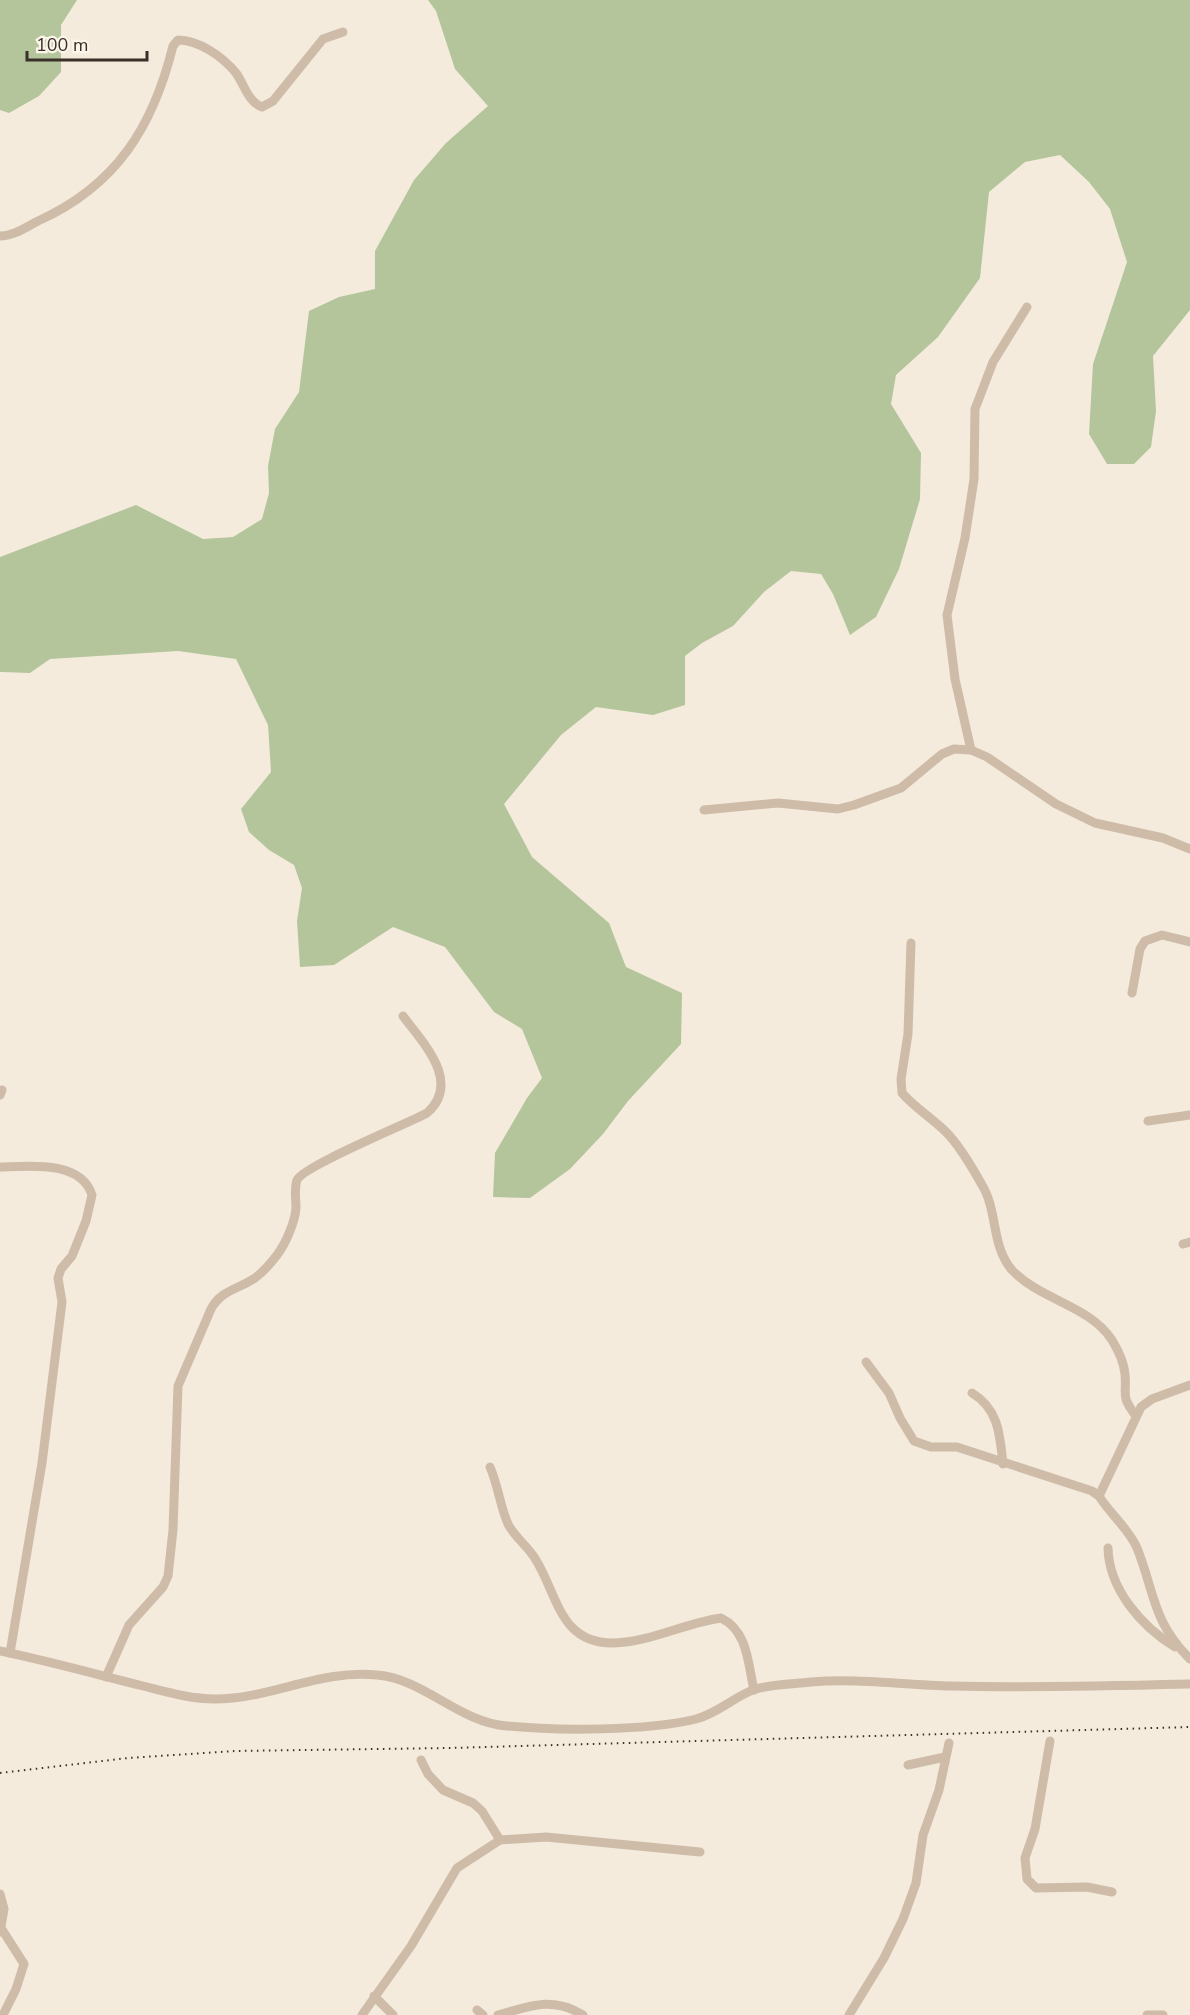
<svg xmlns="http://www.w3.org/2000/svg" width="1190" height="2015" viewBox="0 0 1190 2015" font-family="'Nunito Sans',sans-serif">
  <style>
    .green { fill: #b4c59c }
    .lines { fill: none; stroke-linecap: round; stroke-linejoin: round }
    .minor { stroke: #cebca8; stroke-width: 9 }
    .rail { stroke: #3a2f29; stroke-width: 2; stroke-dasharray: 1.5 4.5; stroke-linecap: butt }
  </style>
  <rect width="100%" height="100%" fill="#f4ebdd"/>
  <g class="green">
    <polygon points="0,0 77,0 61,25 61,72 39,96 9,113 0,110"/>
    <polygon points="428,0 1190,0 1190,310 1153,356 1156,411 1151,447 1134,464 1107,464 1089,434 1093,364 1127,262 1110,209 1089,182 1060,155 1025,162 989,192 980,278 938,337 896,375 891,404 921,453 920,499 899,569 876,617 850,635 833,594 821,574 791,571 764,592 733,626 702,643 685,656 685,705 653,715 596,707 561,735 504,804 532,857 609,923 626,967 682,993 681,1044 628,1101 603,1134 570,1169 530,1198 493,1197 495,1153 527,1098 542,1078 522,1029 494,1012 445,947 393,927 334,965 300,967 297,921 302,888 294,865 269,850 249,832 241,809 271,772 268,725 236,659 178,651 50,659 30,673 0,672 0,557 136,505 203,539 233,537 262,519 269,493 268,466 275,429 299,392 309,311 339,297 375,289 375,251 414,180 446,143 488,106 455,69 436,11"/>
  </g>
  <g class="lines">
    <g class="minor">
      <path d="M0 236C14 236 26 227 38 221 116 186 153 127 173 46L178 40C199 40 223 57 236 73 244 84 248 102 262 107L273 101 323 39 343 32"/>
      <polyline points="971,750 955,679 947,615 965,538 974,479 975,409 993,362 1027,307"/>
      <polyline points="704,810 778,803 838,809 854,805 901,788 942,754 954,749 971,750 987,757 1056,804 1095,823 1163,838 1190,849"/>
      <path d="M911 943 908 1034 901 1079 902 1093C915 1108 932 1118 946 1132 960 1146 972 1167 982 1185 998 1211 991 1246 1012 1270 1040 1300 1089 1305 1112 1340 1118 1350 1124 1362 1125 1374 1127 1396 1120 1395 1136 1416"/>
      <polyline points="1132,993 1140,949 1145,941 1162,935 1190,942"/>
      <polyline points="0,1095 2,1090"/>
      <polyline points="1148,1121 1190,1115"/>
      <path d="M0 1167C29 1166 81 1160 92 1195L86 1221 72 1256 61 1269 58 1278 62 1302 42 1463 10 1653"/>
      <polyline points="1183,1244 1190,1242"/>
      <path d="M866 1362 889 1393 900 1418 914 1441 931 1447H957L1092 1491 1099 1496C1110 1514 1129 1529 1137 1548 1155 1593 1152 1621 1190 1659"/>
      <path d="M972 1393C999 1409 1000 1436 1003 1464"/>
      <path d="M490 1467C498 1485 500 1506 508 1524 515 1538 528 1546 536 1560 558 1596 560 1644 614 1643 650 1642 685 1623 721 1618 748 1631 748 1664 754 1690"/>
      <polyline points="1099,1496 1141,1407 1152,1399 1190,1385"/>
      <path d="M1108 1548C1109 1589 1141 1626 1175 1647"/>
      <path d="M0 1651C48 1661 95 1674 143 1686 167 1692 190 1699 215 1699 271 1699 320 1669 377 1675 425 1679 458 1722 507 1726 557 1731 647 1731 696 1719 719 1713 736 1695 756 1689 773 1684 793 1684 811 1682 857 1678 905 1685 951 1686 1031 1688 1110 1686 1190 1684"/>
      <path d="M106 1677 129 1625 163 1587 168 1576 173 1530 178 1386 211 1309C221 1290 239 1289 255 1278 263 1272 271 1263 277 1255 286 1243 295 1222 296 1208 296 1199 294 1189 297 1180 303 1166 407 1124 427 1113 462 1082 423 1043 403 1016"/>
      <polyline points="1050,1741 1035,1829 1025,1858 1027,1879 1036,1888 1087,1887 1112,1892"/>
      <polyline points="421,1760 428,1774 443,1790 473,1803 482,1811 500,1840"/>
      <polyline points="908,1765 945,1757"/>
      <polyline points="0,1894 4,1909 0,1932"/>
      <polyline points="1,1928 24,1964 16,1989 3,2015"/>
      <polyline points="374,1996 393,2015"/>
      <polyline points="477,2010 483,2015"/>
      <polyline points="362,2015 411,1946 457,1868 500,1840 546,1837 700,1852"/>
      <path d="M498 2015C530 2006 552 1996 583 2015"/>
      <polyline points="849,2015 884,1958 903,1919 916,1883 923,1835 939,1790 949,1743"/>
      <polyline points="1147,2015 1163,2015"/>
    </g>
    <polyline class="rail" points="0,1773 128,1758 235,1751 450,1748 1190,1727"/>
  </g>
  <path d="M27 51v9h120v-9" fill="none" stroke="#3a2f29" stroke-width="3"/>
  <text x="36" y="51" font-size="18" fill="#3a2f29" stroke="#fbf5ea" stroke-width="4.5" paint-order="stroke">100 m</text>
</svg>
